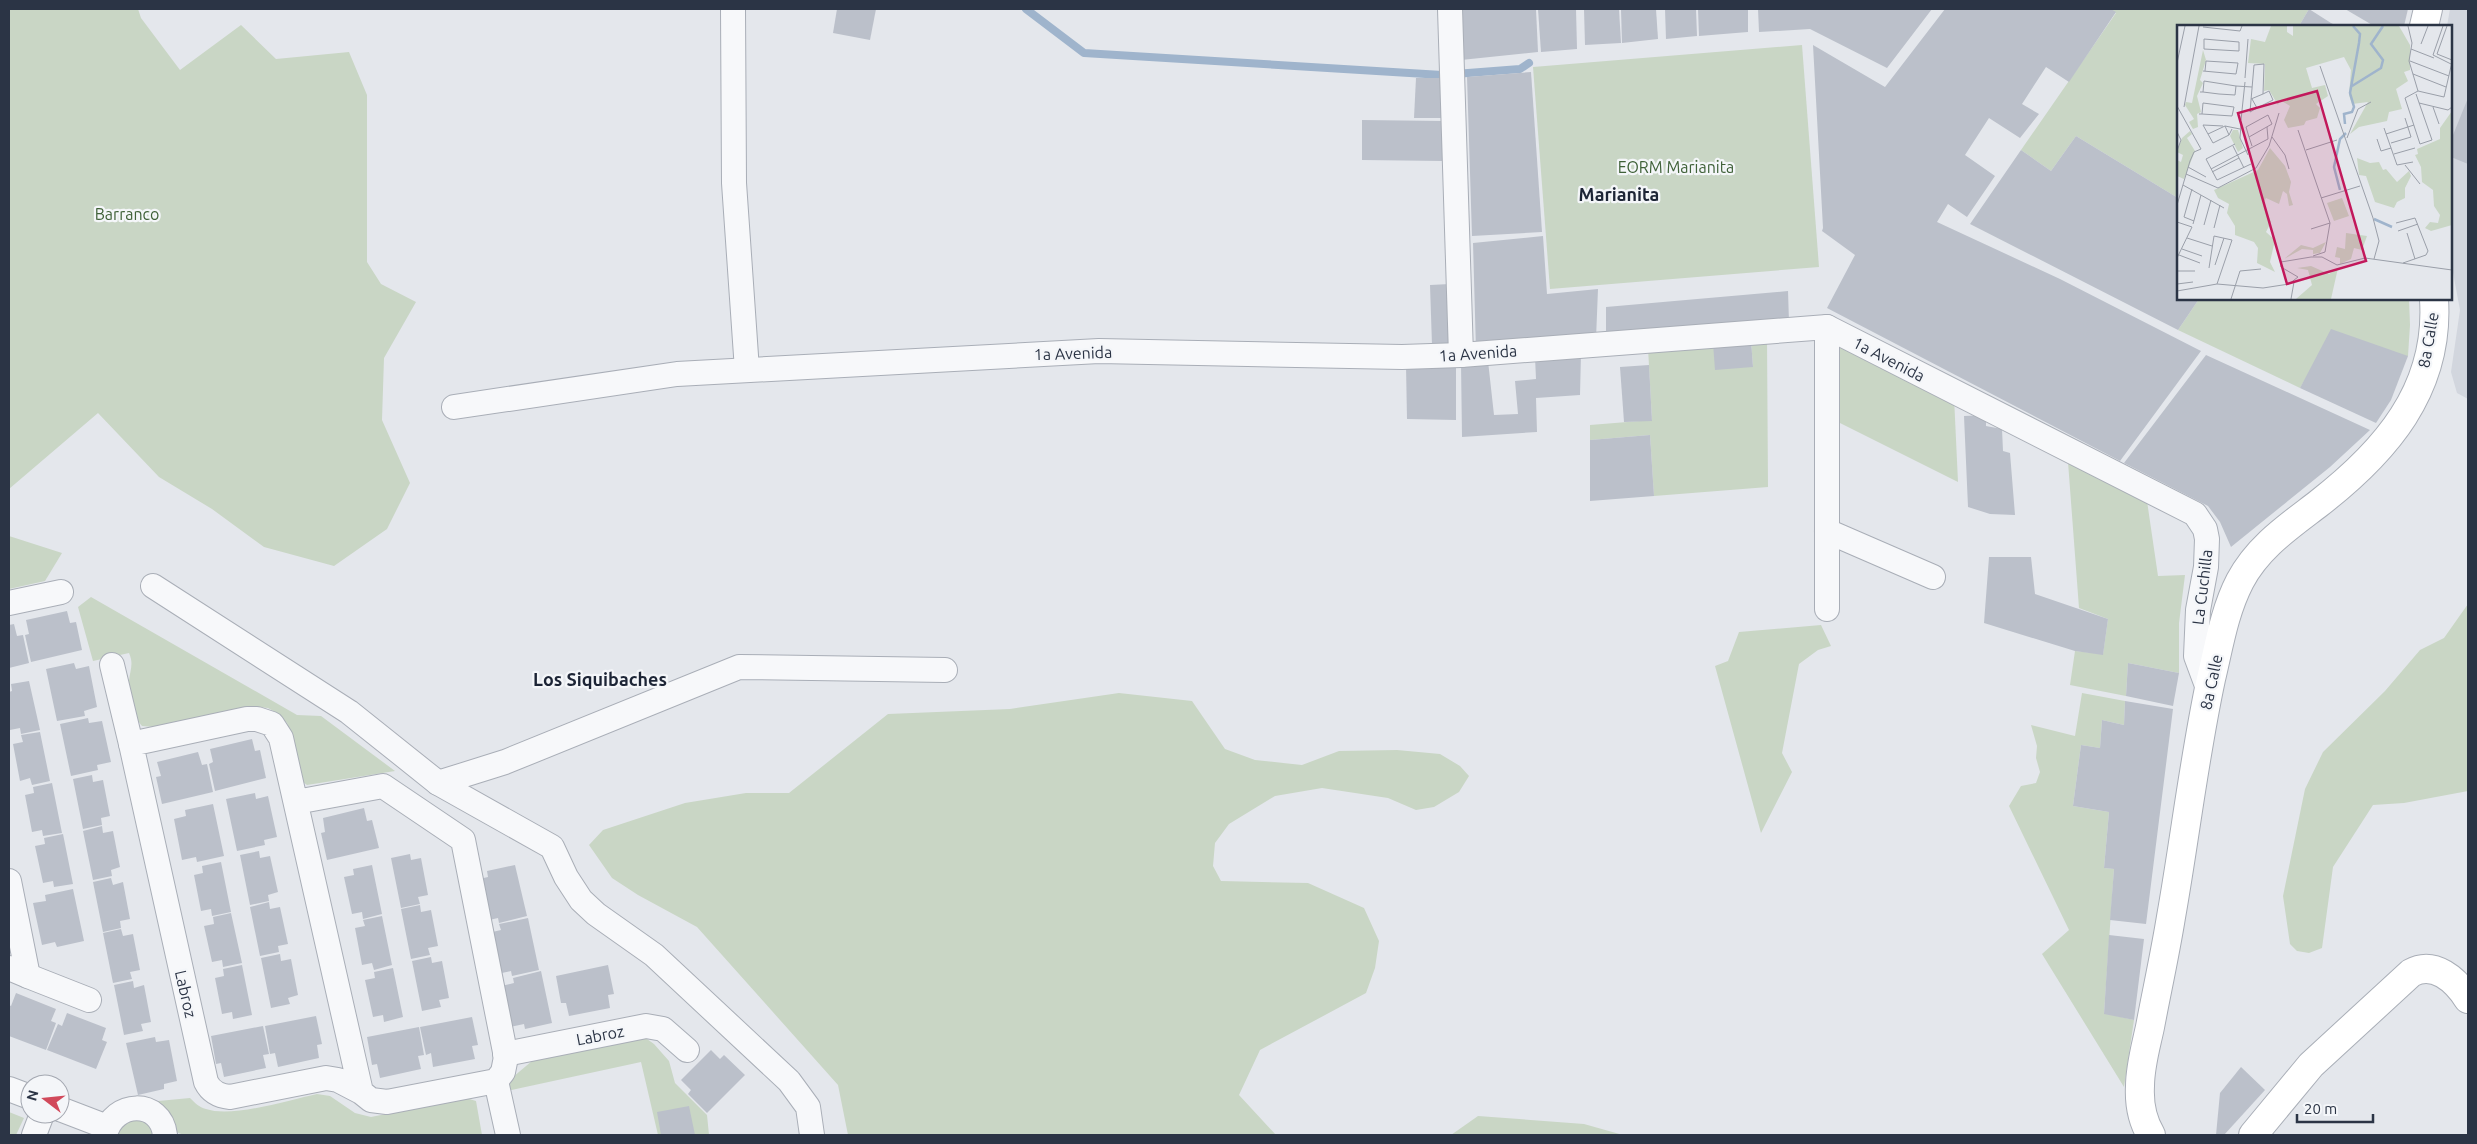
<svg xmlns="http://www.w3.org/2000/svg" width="2477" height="1144" viewBox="0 0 2477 1144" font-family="Ubuntu,sans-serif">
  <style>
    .built { fill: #d2d6de }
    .green { fill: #c9d6c5 }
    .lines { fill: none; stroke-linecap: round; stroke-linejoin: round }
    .stream { stroke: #9fb4cc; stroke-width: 8 }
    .building { fill: #bbc0ca }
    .street-casing { stroke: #a9aeb7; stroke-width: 26 }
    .secondary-casing { stroke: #a9aeb7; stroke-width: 30 }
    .street { stroke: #f7f8fa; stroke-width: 24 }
    .secondary { stroke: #fff; stroke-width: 28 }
    .labels { text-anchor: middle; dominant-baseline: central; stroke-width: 4.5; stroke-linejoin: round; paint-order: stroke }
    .park-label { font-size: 16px; fill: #3f6138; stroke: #f4f6f9 }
    .street-label { font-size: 16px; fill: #2b3445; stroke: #f4f6f9 }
    .neighbourhood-label { font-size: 18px; font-weight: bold; fill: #1d2536; stroke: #f4f6f9 }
    .inset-river { fill: none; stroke: #9fb4cc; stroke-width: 2.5 }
    .inset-road { fill: none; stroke: #9a9fa9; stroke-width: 1 }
    .view { fill: #c2185b; fill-opacity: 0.15; stroke: #c2185b; stroke-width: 2.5 }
    .inset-edge { fill: none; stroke: #2b3445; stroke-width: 2.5 }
  </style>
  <rect width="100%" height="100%" fill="#e4e7ec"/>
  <polygon class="built" points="2450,9 2468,9 2468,399 2457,393 2451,372 2460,310 2451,262 2451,26 2447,26"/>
  <g class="green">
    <polygon points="9,9 138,9 141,18 180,70 241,25 276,59 349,52 367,95 367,262 381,284 416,302 384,358 382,420 410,483 387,529 334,566 264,547 212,509 159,477 98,413 9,489"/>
    <polygon points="2111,9 2309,9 2299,26 2178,26 2178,198 2076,136 2051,171 2021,150 2116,13"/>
    <polygon points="1802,45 1819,267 1550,289 1533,67"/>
    <polygon points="2199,299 2409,299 2410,325 2408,356 2313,366 2300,388 2178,330"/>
    <polygon points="1832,334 1954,397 1958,482 1832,419"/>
    <polygon points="1767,338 1768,487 1654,496 1650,435 1590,440 1590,425 1652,420 1648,348 1713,343 1753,367 1751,340"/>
    <polygon points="2068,462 2147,501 2158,576 2185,575 2179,623 2179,673 2128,663 2126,696 2070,685 2075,651 2103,654 2108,619 2079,608"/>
    <polygon points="9,536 62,553 45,581 9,589"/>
    <path d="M91 597 297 715 321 716 395 771 307 785 303 782 287 723 277 713 268 708 250 706 154 727 142 726C133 717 127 694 129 681 130 670 134 664 129 653L93 661 78 607Z"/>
    <polygon points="2468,604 2468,791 2404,803 2373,805 2333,867 2322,948 2309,953 2297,951 2290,944 2283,896 2305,789 2323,752 2385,691 2420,650 2444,638"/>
    <polygon points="1821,625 1831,646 1818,650 1799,664 1782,753 1792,772 1761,833 1715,666 1728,661 1739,632"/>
    <polygon points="1119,693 1192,701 1225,749 1255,760 1302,765 1339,751 1397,750 1440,754 1460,766 1469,776 1459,792 1434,807 1416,810 1388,798 1322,788 1275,796 1229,824 1215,843 1213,866 1221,881 1308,883 1364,908 1379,941 1375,968 1366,993 1260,1050 1239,1095 1276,1135 848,1135 838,1085 697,927 638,895 612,878 589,845 603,830 685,803 746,793 789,793 888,714 1010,709"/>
    <polygon points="2082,693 2125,701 2124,725 2102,720 2100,748 2081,745 2073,806 2109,812 2104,868 2114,869 2104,1013 2134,1020 2124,1087 2042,954 2069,930 2009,806 2021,786 2036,783 2040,772 2036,758 2037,746 2031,725 2075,736"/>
    <polygon points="639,1039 647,1039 654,1044 669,1061 675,1083 707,1115 709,1135 658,1135 641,1062 507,1091 513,1077 532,1061"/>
    <path d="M317 1094 330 1096 355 1113 371 1117 466 1098 476 1101 482 1135H184L176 1132 148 1102 190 1098C195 1103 199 1107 206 1109 232 1118 289 1100 317 1094Z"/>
    <polygon points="9,1112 24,1118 16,1135 9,1135"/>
    <polygon points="140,1115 158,1135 112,1135 115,1126"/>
    <polygon points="1478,1116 1584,1124 1623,1135 1451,1135"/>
  </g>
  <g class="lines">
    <polyline class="stream" points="1026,9 1084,53 1442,75 1520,69 1529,63"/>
  </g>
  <g class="building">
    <polygon points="837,9 876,9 870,40 833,33"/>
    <polygon points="1459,9 1536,9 1538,52 1461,60"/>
    <polygon points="1538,9 1576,9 1577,49 1541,52"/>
    <polygon points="1584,9 1619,9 1621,43 1585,45"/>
    <polygon points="1621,9 1656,9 1658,39 1622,43"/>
    <polygon points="1665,9 1696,9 1697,36 1666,39"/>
    <polygon points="1698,9 1748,9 1748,32 1699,36"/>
    <polygon points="1758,9 1932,9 1887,68 1810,29 1759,32"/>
    <polygon points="1945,9 2111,9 2116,12 2069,82 2046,67 2022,104 2039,114 2020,138 1989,118 1965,155 1995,176 1967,217 1948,204 1937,222 2060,279 2201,351 2120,461 1827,308 1855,255 1822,231 1823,228 1813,45 1885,87"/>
    <polygon points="2309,9 2331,23 2337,26 2299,26"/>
    <polygon points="2345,9 2408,9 2404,26 2374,26"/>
    <polygon points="1531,72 1542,232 1472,236 1467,77"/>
    <polygon points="1416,78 1443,78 1444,118 1414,118"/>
    <polygon points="2468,98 2468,164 2451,157 2451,140"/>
    <polygon points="1362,120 1443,121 1443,161 1362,160"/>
    <polygon points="2076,136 2178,198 2178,299 2199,299 2178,330 1970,224 2021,150 2051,171"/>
    <polygon points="1543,236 1547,294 1598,289 1596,339 1476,350 1473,243"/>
    <polygon points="1450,284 1453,344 1432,345 1430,285"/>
    <polygon points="1788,291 1789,323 1606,338 1606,307"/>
    <polygon points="2331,329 2408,356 2391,400 2376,423 2300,388"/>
    <polygon points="1751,340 1753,367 1715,370 1713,343"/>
    <polygon points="1581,353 1580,395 1536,398 1537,432 1462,437 1461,363 1488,361 1494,415 1518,414 1515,381 1536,379 1535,357"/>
    <polygon points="2206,355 2370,430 2330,467 2231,547 2220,522 2208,506 2124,463"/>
    <polygon points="1456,364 1456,420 1407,419 1406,365"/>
    <polygon points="1649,365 1652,421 1624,422 1620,367"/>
    <polygon points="1986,415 1986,426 2002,429 2003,451 2010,453 2015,515 1990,514 1968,507 1964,416"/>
    <polygon points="1650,435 1654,496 1590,501 1590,440"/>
    <polygon points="1989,557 2031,557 2035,594 2108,619 2103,655 2075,651 1984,623"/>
    <polygon points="67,611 70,623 76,622 82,650 31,662 25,635 29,634 26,620"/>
    <polygon points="14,624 17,636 23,635 29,663 9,668 9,625"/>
    <polygon points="74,663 76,669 89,666 97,707 84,711 85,716 57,721 46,669"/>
    <polygon points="2128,663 2179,673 2173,706 2126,696"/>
    <polygon points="29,681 40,730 21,734 20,728 10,730 9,692 12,691 11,684"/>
    <polygon points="2125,701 2173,709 2146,924 2110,920 2114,869 2104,868 2109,812 2073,806 2081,745 2100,748 2102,720 2124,725"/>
    <polygon points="88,718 89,723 102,721 111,762 97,765 98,770 71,776 60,724"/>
    <polygon points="40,732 50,781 32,785 30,778 20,781 13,744 23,742 21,735"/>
    <polygon points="252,739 255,751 260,750 266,778 215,791 209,764 213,762 210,749"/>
    <polygon points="198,752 202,765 207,764 213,792 162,804 156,777 161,776 157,762"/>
    <polygon points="92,775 93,782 103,780 110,816 101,818 102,825 83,829 73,779"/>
    <polygon points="52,783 62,833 43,836 42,830 32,832 25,795 34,793 33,787"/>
    <polygon points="255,793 256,799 268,796 277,837 264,840 265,845 237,851 226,799"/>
    <polygon points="213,804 224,856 197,862 196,857 182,860 174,819 186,816 185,810"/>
    <polygon points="364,808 367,821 372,820 379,848 327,860 321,833 325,832 323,818"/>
    <polygon points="102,826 103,833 113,831 120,867 111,870 112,876 93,880 83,831"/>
    <polygon points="63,834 73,884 54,887 53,881 43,883 35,846 45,844 44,838"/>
    <polygon points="259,851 260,858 270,856 278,892 268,895 269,901 250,905 240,855"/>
    <polygon points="410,854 411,860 421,858 428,895 418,897 420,904 401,908 391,858"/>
    <polygon points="221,862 231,912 212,916 211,909 201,911 194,875 203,873 202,866"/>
    <polygon points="372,865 382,914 363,919 362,912 352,914 344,877 354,875 353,869"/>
    <polygon points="515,865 527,916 499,923 498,918 485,921 475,880 488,877 487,871"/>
    <polygon points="111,878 113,885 123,882 130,919 120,921 121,928 103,932 93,882"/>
    <polygon points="73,889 84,941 57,947 55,942 42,945 33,903 46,901 45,895"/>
    <polygon points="269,902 270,909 280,907 288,944 278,946 279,952 260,956 250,907"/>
    <polygon points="420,905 421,912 431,910 438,946 428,948 430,955 411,959 401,909"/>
    <polygon points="231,913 242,963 223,967 222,960 212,962 204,926 214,924 213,917"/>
    <polygon points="382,916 392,965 374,970 372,963 362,965 355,928 365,926 363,920"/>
    <polygon points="528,918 539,970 512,976 511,971 497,974 488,933 501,930 499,924"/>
    <polygon points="121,929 123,936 133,934 140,970 130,972 132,979 113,983 103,933"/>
    <polygon points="2109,935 2144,939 2134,1020 2104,1014"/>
    <polygon points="280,954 281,961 291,959 298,995 288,998 290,1004 271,1008 261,958"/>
    <polygon points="431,957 432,963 442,961 449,998 439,1000 441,1007 422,1011 412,961"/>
    <polygon points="242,965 252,1015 233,1019 232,1012 222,1014 215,978 224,976 223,969"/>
    <polygon points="608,965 614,994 608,995 610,1008 569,1016 566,1003 561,1003 556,976"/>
    <polygon points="393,968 403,1017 384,1022 383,1015 373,1017 365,980 375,978 374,972"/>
    <polygon points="541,971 552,1023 525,1029 524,1024 510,1027 501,986 514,983 513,978"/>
    <polygon points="133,981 134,988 144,985 151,1022 141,1024 143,1031 124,1035 114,985"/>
    <polygon points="16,993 56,1009 51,1021 56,1023 46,1050 9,1036 9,1005 11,1006"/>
    <polygon points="67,1013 106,1028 102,1040 107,1042 96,1069 47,1050 58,1024 62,1026"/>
    <polygon points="316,1016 322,1044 317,1045 319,1058 278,1067 275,1053 270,1054 265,1026"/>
    <polygon points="472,1017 478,1045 472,1046 475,1059 433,1067 431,1053 426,1055 420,1027"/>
    <polygon points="263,1026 269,1054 263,1055 266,1068 224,1077 221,1063 216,1064 211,1036"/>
    <polygon points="419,1027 424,1055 418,1056 421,1069 380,1078 377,1064 372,1065 367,1037"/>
    <polygon points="155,1037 156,1042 169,1040 177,1081 164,1084 164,1089 138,1095 126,1043"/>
    <polygon points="711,1050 720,1059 724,1055 745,1075 707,1113 688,1094 691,1090 681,1080"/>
    <polygon points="2241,1067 2265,1090 2224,1135 2216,1135 2220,1093"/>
    <polygon points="689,1106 695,1135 661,1135 657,1112"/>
  </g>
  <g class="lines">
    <defs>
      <g id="street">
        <polyline points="733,9 734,183 747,370"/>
        <polyline points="1450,9 1461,355"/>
        <polyline points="1827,327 1827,609"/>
        <polyline points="454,407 677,374 1099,351 1402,357 1461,355 1827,327 2195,514 2205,529 2207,539 2206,567 2198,610 2196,656 2209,691"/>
        <polyline points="1827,531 1933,577"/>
        <polyline points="153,586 349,712 438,783 552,847 566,877 581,900 596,914 654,955 789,1081 808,1107 812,1135"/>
        <polyline points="9,603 61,592"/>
        <polyline points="112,665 131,744"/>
        <polyline points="438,783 505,762 739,667 945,670"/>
        <path d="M296 802 383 786 463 840 506 1057 503 1072 496 1081 387 1102 371 1100 361 1092 281 738 272 724 257 719H247L131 744 206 1082C211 1092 219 1096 230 1097L326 1078 338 1080 361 1092"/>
        <polyline points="9,881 28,976 9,968"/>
        <polyline points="28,976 89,1000"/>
        <polyline points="505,1054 646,1026 663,1029 687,1050"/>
        <polyline points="496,1081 508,1135"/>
        <polyline points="9,1089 30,1097"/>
        <polyline points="60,1109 107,1127"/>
        <polyline points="34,1135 42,1114"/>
        <path d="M105 1135C113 1100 161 1099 165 1135"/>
      </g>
      <g id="secondary">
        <polyline points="2424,26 2428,9"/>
        <path d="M2151 1135C2142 1120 2139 1104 2140 1086 2140 1066 2146 1046 2150 1027 2157 990 2165 954 2171 917 2185 838 2194 758 2211 679 2219 646 2224 612 2240 581 2258 547 2288 527 2318 504 2385 452 2440 390 2434 299"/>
        <path d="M2253 1135 2311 1065 2411 973C2434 960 2456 980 2468 999"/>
      </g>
    </defs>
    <use href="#street" class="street-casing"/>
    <use href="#secondary" class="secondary-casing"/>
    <use href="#street" class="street"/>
    <use href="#secondary" class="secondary"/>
  </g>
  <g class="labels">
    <g class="park-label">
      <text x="1676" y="167">EORM Marianita</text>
      <text x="127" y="214">Barranco</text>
    </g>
    <g class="street-label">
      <text transform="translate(2428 340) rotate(-80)">8a Calle</text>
      <text transform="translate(1073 353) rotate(-2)">1a Avenida</text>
      <text transform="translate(1478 353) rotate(-4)">1a Avenida</text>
      <text transform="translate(1889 359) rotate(27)">1a Avenida</text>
      <text transform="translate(2202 587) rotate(-83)">La Cuchilla</text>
      <text transform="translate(2211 682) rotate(-78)">8a Calle</text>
      <text transform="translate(186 994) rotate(77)">Labroz</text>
      <text transform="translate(600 1035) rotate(-11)">Labroz</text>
    </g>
    <g class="neighbourhood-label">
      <text x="1619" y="194">Marianita</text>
      <text x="600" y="679">Los Siquibaches</text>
    </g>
  </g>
  <g transform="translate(2177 25)">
    <rect width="275" height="275" fill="#e4e7ec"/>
    <path d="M94 1H110V7L116 11V1H222L233 20V45L227 47 231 56 219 64 225 84 212 87 210 96 182 102 173 109 191 77 175 79 172 70 174 45 167 32 129 43 135 63 148 60 151 71 139 79 143 83 140 93 129 96 127 100 111 103 107 95 113 81 103 75 101 80 92 65 87 66 88 39 71 38 74 14 88 17ZM26 25 29 35 23 55 26 58 20 71 24 87 20 89 21 102 16 104 12 97 17 94 8 80 9 77 15 78ZM275 86V200L254 206 248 203 253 197 261 198 263 190 257 181 256 165 245 157 244 142 238 130 241 129 240 124 263 114V103ZM56 105H61L66 123 61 127 53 111ZM13 106 15 109 10 113 18 126 7 154 0 151V135L4 137 6 130 0 127 5 113ZM93 123 108 141 114 157 112 167 116 180 112 181 110 169 106 166 102 179 89 173 86 179 94 197 89 207 98 215 93 237 98 247 80 238 81 223 77 217 58 210V201L50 188 52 179 41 173 37 165 81 145ZM180 133 193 138 202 137 206 145 209 144 220 157 232 146 234 151 228 163V173L220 177 217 183 198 177 189 151 182 150ZM165 173 172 191 157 196 150 178ZM169 208 190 211 185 225 177 223 174 234 163 239V233L158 232 160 222 168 224ZM149 217 143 228 136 229V225L125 224 107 234 124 220 136 223ZM134 241 152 249 161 243 154 274H119L135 260 131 245 120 243Z" fill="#c9d6c5"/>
    <path class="inset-river" d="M175 61 204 43 206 35 194 19 206 1M168 99 167 89 175 87 177 82 173 68 182 18 183 9 176 1M163 165 157 142 163 114 169 108M197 194 215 202"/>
    <path class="inset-road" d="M231 1 235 18 232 36 241 66M266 1 256 30 274 39M270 1 260 29 275 35M26 2 63 6 65 1M27 14 62 17V26L27 24ZM244 19 251 1M234 24 257 33M233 36 272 51M0 38 8 1M143 41 196 193 202 216 197 234M26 46 59 49 61 38 29 36 28 46M236 49 269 62M68 53 71 14M59 61 75 62M241 66 267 72 275 37M23 67H26L42 69 58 70 59 61 27 56 26 67M239 69 255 115 243 119 228 73 241 66M74 74 86 69 87 39 77 40 73 87 80 83 75 74M242 78 271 85 275 82M0 81 24 124 17 127 13 136 0 180M7 82 22 1M256 82 262 99M80 83 96 75 92 66 86 69M22 89H25L55 91 57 82 26 78 25 89M64 95 68 57M64 100 63 113 71 130M48 101 31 109 36 118 52 110M207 103 220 140 236 137M55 104 52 110 48 101 63 104M121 105 153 198 148 227 136 231M0 107 4 115 0 126M31 109 26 100 46 101M209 109 237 100M72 112 69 102 91 90 95 99 72 112 75 121M95 112 108 130 112 144M170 113 181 84 194 77M200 114 204 126 214 123M214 118 234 112 228 93M58 119 29 134 40 155 74 139M56 121 67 143M129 125 160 115M217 129 238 123M228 140 243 159M11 142 29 152M34 144 91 114 90 102M35 147 62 133M9 149 41 163 79 143 92 121 102 88M6 160 47 183M15 164 7 192 17 196M144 173 183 161M0 197 15 202 0 233M219 198 238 193 251 226 249 230 226 238M16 199 24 170M27 200 34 175M37 203 43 180M134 204 153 198M221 206 241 199M230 208 238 234M10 213 35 221M5 224 25 231M2 230 23 238M38 240 47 213M32 243 37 211 55 215 40 259M0 246H18M0 259 16 257M0 266 40 259 86 263 112 259 121 252 104 242V237L134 232H145L160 240 188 233 275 245M54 274 63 246 84 244M114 274 117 257"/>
    <path class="view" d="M140 66 189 236 110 259 61 88Z"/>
    <rect width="275" height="275" class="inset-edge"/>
  </g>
  <rect width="2477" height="1144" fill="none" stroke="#2b3445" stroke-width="20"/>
  <g transform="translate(45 1099) rotate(286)"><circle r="24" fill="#f4f6f9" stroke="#a4a8b1"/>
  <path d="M0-4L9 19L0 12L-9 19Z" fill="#d1495b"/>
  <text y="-8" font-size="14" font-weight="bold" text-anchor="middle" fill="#2b3445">N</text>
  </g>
  <path d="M2297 1114v8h76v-8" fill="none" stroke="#2b3445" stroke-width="2.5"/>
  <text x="2304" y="1114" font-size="15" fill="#2b3445" stroke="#f4f6f9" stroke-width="4" paint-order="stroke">20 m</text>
</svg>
